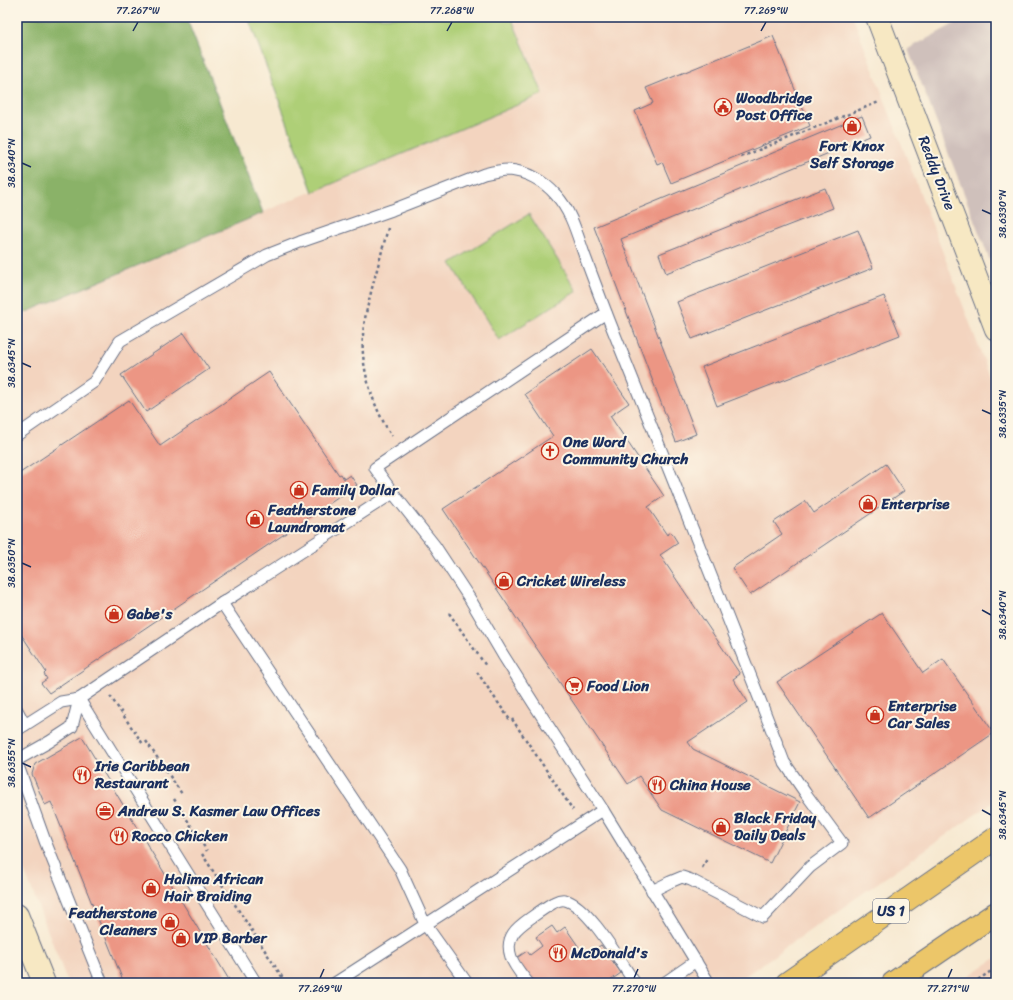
<svg xmlns="http://www.w3.org/2000/svg" width="1013" height="1000" viewBox="0 0 1013 1000" font-family="Sriracha,sans-serif">
  <style>
    .built { fill: #f3d4bf }
    .industrial { fill: #cfc0bb }
    .green { fill: #aecf77; stroke: #647f6a }
    .forest { fill: #8ab268; stroke: #527063 }
    .building { fill: #ec9684 }
    .lines { fill: none; stroke-linecap: round; stroke-linejoin: round }
    .lane-casing { stroke: #687086; stroke-width: 13 }
    .secondary-casing { stroke: #687086; stroke-width: 24 }
    .primary-casing { stroke: #687086; stroke-width: 24 }
    .path { stroke: #687086; stroke-width: 2.5; stroke-dasharray: 3 3; stroke-linecap: butt }
    .lane { stroke: #fff; stroke-width: 11 }
    .secondary { stroke: #f7e8c3; stroke-width: 22 }
    .primary { stroke: #ecc669; stroke-width: 22 }
    .ticks { fill: none; stroke: #1b2f5e; stroke-width: 1.5 }
    .labels { text-anchor: middle; dominant-baseline: central; stroke-width: 4; stroke-linejoin: round; paint-order: stroke }
    .shield { fill: #fcf5e5; stroke: #5e6a86; stroke-width: 1 }
    .shield-label { font-size: 14px; font-weight: bold; fill: #1b2f5e }
    .poi-label { font-size: 15px; font-weight: bold; fill: #1b2f5e; stroke: #fcf5e5; text-anchor: start }
    .street-label { font-size: 15px; fill: #1b2f5e; stroke: #fcf5e5 }
    .neatline { fill: none; stroke: #1b2f5e; stroke-width: 1.5 }
    .ticks-label { font-size: 10px; text-anchor: middle; fill: #1b2f5e }
  </style>
  <rect width="100%" height="100%" fill="#fcf5e5"/>
  <filter id="ink" filterUnits="userSpaceOnUse"><feTurbulence type="fractalNoise" baseFrequency=".025" numOctaves="2"/><feDisplacementMap in="SourceGraphic" scale="8" xChannelSelector="R" yChannelSelector="G"/><feConvolveMatrix kernelMatrix="1 2 1 2 8 2 1 2 1" color-interpolation-filters="sRGB"/></filter>
  <filter id="wash" filterUnits="userSpaceOnUse"><feTurbulence type="fractalNoise" baseFrequency=".012" numOctaves="4" result="noise"/><feDisplacementMap in="SourceGraphic" scale="16" xChannelSelector="R" yChannelSelector="G"/><feGaussianBlur stdDeviation="0.9" result="paint"/><feColorMatrix in="noise" values="0 0 0 0 0 0 0 0 0 0 0 0 0 0 0 0 0 1.4 0 .05"/><feComposite in="paint" operator="in"/></filter>
  <g filter="url(#wash)">
    <rect width="100%" height="100%" fill="#f7e9d1"/>
    <g class="built">
      <polygon points="528,17 853,17 996,392 996,800 735,983 68,983 17,852 17,316 543,94 513,23"/>
      <polygon points="996,958 996,983 957,983"/>
    </g>
    <polygon class="industrial" points="967,17 996,17 996,276 908,49"/>
    <g class="green">
      <polygon points="248,17 511,17 543,94 313,192"/>
      <polygon points="529,214 577,291 499,340 451,263"/>
    </g>
    <polygon class="forest" points="17,17 186,17 263,213 17,316"/>
    <g id="blocks">
      <g class="building">
        <polygon points="773,36 810,126 671,183 662,162 657,164 635,111 653,103 646,88"/>
        <polygon points="862,116 870,136 621,239 696,434 676,442 594,227"/>
        <polygon points="825,188 833,208 666,273 659,254"/>
        <polygon points="858,230 873,268 692,339 677,302"/>
        <polygon points="884,296 900,335 717,406 702,367"/>
        <polygon points="184,333 209,369 146,412 121,375"/>
        <polygon points="592,349 629,403 610,416 664,496 648,507 667,535 671,532 678,543 660,555 740,674 733,679 748,702 688,742 693,749 800,802 770,863 662,810 639,776 628,784 443,509 553,436 525,394"/>
        <polygon points="269,372 339,475 341,474 344,479 350,475 357,485 49,693 41,683 47,679 44,674 46,672 17,628 17,475 129,400 160,446"/>
        <polygon points="886,464 904,491 750,595 732,568 782,534 774,522 806,501 814,513"/>
        <polygon points="882,613 923,673 943,659 994,733 869,818 777,682"/>
        <polygon points="82,737 231,983 124,983 51,802 45,805 32,774 35,764"/>
        <polygon points="552,926 557,933 565,927 585,956 601,945 621,973 607,983 532,983 515,959 527,951 530,955 542,946 536,937"/>
      </g>
    </g>
  </g>
  <g filter="url(#ink)">
    <use href="#blocks" fill-opacity="0" stroke="#687086" stroke-width="1"/>
    <g class="lines">
      <defs>
        <g id="lane">
          <path d="M17 435 94 382 120 341 267 255 300 242 392 210 484 174C492 172 500 170 508 170 526 171 544 181 556 195 571 211 577 234 584 254 594 281 604 308 615 335 672 477 729 619 784 762L806 794 842 843 810 867 763 917 691 880 682 877 670 882 652 891"/>
          <polyline points="393,493 375,468 606,313"/>
          <polyline points="222,603 400,869 425,924 467,983"/>
          <polyline points="79,699 256,983"/>
          <polyline points="17,710 25,725"/>
          <polyline points="17,730 61,702 79,699 222,603 393,493 435,546 470,599 503,655 534,704 603,810 709,983"/>
          <polyline points="17,760 49,742 72,727 79,699"/>
          <polyline points="17,763 45,841 102,983"/>
          <polyline points="335,983 603,810"/>
          <path d="M528 983C522 975 514 966 511 957 504 936 518 927 532 917 539 912 546 907 553 903 557 901 560 899 565 900 589 906 621 963 635 983"/>
          <polyline points="664,983 696,961"/>
        </g>
        <g id="secondary">
          <polyline points="877,17 996,329"/>
          <polyline points="17,915 44,983"/>
        </g>
        <g id="primary">
          <polyline points="787,983 996,838"/>
          <polyline points="893,983 996,913"/>
        </g>
      </defs>
      <use href="#lane" class="lane-casing"/>
      <use href="#secondary" class="secondary-casing"/>
      <use href="#primary" class="primary-casing"/>
      <g class="path">
        <polyline points="741,157 879,102"/>
        <path d="M388 228C383 247 378 266 373 284 369 301 364 318 363 335 360 368 374 410 392 436"/>
        <polyline points="449,613 486,666"/>
        <polyline points="477,672 510,720"/>
        <polyline points="110,696 143,744"/>
        <polyline points="512,719 573,810"/>
        <polyline points="146,741 182,794"/>
        <polyline points="174,799 207,851"/>
        <polyline points="202,854 286,983"/>
        <polyline points="702,868 707,859"/>
        <polyline points="973,983 996,968"/>
      </g>
      <use href="#lane" class="lane"/>
      <use href="#secondary" class="secondary"/>
      <use href="#primary" class="primary"/>
    </g>
  </g>
  <path class="ticks" d="M133 31 138 22M447 31 452 22M761 31 766 22M22 163 31 167M982 210 991 214M22 363 31 367M982 410 991 414M22 563 31 567M982 610 991 615M22 763 31 767M982 810 991 815M320 978 324 969M634 978 638 969M948 978 952 969"/>
  <defs>
    <symbol id="civic-ring" viewBox="-11 -11 22 22"><circle r="9.5" fill="#fcf5e5" stroke="#c8321e" stroke-width="1.5"/><path d="M-.6-6.5H3V-4.5H.6V-3L4-1V1h2V6H-6V1h2V-1L-.6-3ZM-1.2 2.5V6h2.4V2.5Z" fill="#c8321e"/></symbol>
    <symbol id="shop-ring" viewBox="-11 -11 22 22"><circle r="9.5" fill="#fcf5e5" stroke="#c8321e" stroke-width="1.5"/><path d="M-5-2.5h2.3a2.7 3.5 0 0 1 5.4 0H5L5.5 6h-11ZM-1.5-2.5h3a1.5 2.3 0 0 0-3 0Z" fill="#c8321e"/></symbol>
    <symbol id="church-ring" viewBox="-11 -11 22 22"><circle r="9.5" fill="#fcf5e5" stroke="#c8321e" stroke-width="1.5"/><path d="M-1.2-6h2.4v3.5h3.3v2.4h-3.3V6h-2.4V-.1h-3.3v-2.4h3.3Z" fill="#c8321e"/></symbol>
    <symbol id="supermarket-ring" viewBox="-11 -11 22 22"><circle r="9.5" fill="#fcf5e5" stroke="#c8321e" stroke-width="1.5"/><path d="M-6-5.5h2.5l.6 2H6L4.5 2H-2.5L-4.4-4H-6ZM-1.5 3.2a1.3 1.3 0 1 0 .1 0ZM3 3.2a1.3 1.3 0 1 0 .1 0Z" fill="#c8321e"/></symbol>
    <symbol id="restaurant-ring" viewBox="-11 -11 22 22"><circle r="9.5" fill="#fcf5e5" stroke="#c8321e" stroke-width="1.5"/><path d="M-5-6h1v4h1v-4h1v4h1v-4h1v5L-1.5 .5V6h-2V.5L-5-1ZM5-6V6H3V1.5H1.5Q1.5-4 5-6Z" fill="#c8321e"/></symbol>
    <symbol id="office-ring" viewBox="-11 -11 22 22"><circle r="9.5" fill="#fcf5e5" stroke="#c8321e" stroke-width="1.5"/><path d="M-6-3h4V-5.5h4V-3h4V5H-6ZM-1-4.5V-3h2v-1.5ZM-6 0V1H6V0Z" fill="#c8321e"/></symbol>
  </defs>
  <g fill-rule="evenodd">
    <use href="#civic-ring" x="713" y="97" width="20" height="20"/>
    <use href="#shop-ring" x="842" y="116" width="20" height="20"/>
    <use href="#church-ring" x="540" y="441" width="20" height="20"/>
    <use href="#shop-ring" x="289" y="480" width="20" height="20"/>
    <use href="#shop-ring" x="858" y="494" width="20" height="20"/>
    <use href="#shop-ring" x="245" y="509" width="20" height="20"/>
    <use href="#shop-ring" x="494" y="571" width="20" height="20"/>
    <use href="#shop-ring" x="104" y="604" width="20" height="20"/>
    <use href="#supermarket-ring" x="564" y="676" width="20" height="20"/>
    <use href="#shop-ring" x="865" y="705" width="20" height="20"/>
    <use href="#restaurant-ring" x="72" y="765" width="20" height="20"/>
    <use href="#restaurant-ring" x="647" y="775" width="20" height="20"/>
    <use href="#office-ring" x="95" y="801" width="20" height="20"/>
    <use href="#shop-ring" x="711" y="817" width="20" height="20"/>
    <use href="#restaurant-ring" x="109" y="826" width="20" height="20"/>
    <use href="#shop-ring" x="141" y="878" width="20" height="20"/>
    <use href="#shop-ring" x="160" y="912" width="20" height="20"/>
    <use href="#shop-ring" x="171" y="928" width="20" height="20"/>
    <use href="#restaurant-ring" x="548" y="943" width="20" height="20"/>
  </g>
  <g class="labels">
    <rect class="shield" x="873" y="899" width="36" height="24" rx="3"/>
    <g class="shield-label">
      <text x="891" y="911">US 1</text>
    </g>
    <g class="poi-label">
      <text x="736" y="98">Woodbridge<tspan x="736" dy="17">Post Office</tspan></text>
      <text x="852" y="146" text-anchor="middle">Fort Knox<tspan x="852" dy="17">Self Storage</tspan></text>
      <text x="563" y="442">One Word<tspan x="563" dy="17">Community Church</tspan></text>
      <text x="312" y="490">Family Dollar</text>
      <text x="881" y="504">Enterprise</text>
      <text x="268" y="510">Featherstone<tspan x="268" dy="17">Laundromat</tspan></text>
      <text x="517" y="581">Cricket Wireless</text>
      <text x="127" y="614">Gabe's</text>
      <text x="587" y="686">Food Lion</text>
      <text x="888" y="706">Enterprise<tspan x="888" dy="17">Car Sales</tspan></text>
      <text x="95" y="766">Irie Caribbean<tspan x="95" dy="17">Restaurant</tspan></text>
      <text x="670" y="785">China House</text>
      <text x="118" y="811">Andrew S. Kasmer Law Offices</text>
      <text x="734" y="818">Black Friday<tspan x="734" dy="17">Daily Deals</tspan></text>
      <text x="132" y="836">Rocco Chicken</text>
      <text x="164" y="879">Halima African<tspan x="164" dy="17">Hair Braiding</tspan></text>
      <text x="157" y="913" text-anchor="end">Featherstone<tspan x="157" dy="17">Cleaners</tspan></text>
      <text x="194" y="938">VIP Barber</text>
      <text x="571" y="953">McDonald's</text>
    </g>
    <g class="street-label">
      <text transform="translate(937 173) rotate(69)">Reddy Drive</text>
    </g>
  </g>
  <rect width="1013" height="1000" fill="none" stroke="#fcf5e5" stroke-width="44"/>
  <rect x="22" y="22" width="969" height="956" class="neatline"/>
  <g class="ticks-label">
    <text x="138" y="14">77.267°W</text>
    <text x="452" y="14">77.268°W</text>
    <text x="766" y="14">77.269°W</text>
    <text transform="translate(11 163) rotate(-90)" y="4">38.6340°N</text>
    <text transform="translate(1002 214) rotate(-90)" y="4">38.6330°N</text>
    <text transform="translate(11 363) rotate(-90)" y="4">38.6345°N</text>
    <text transform="translate(1002 414) rotate(-90)" y="4">38.6335°N</text>
    <text transform="translate(11 563) rotate(-90)" y="4">38.6350°N</text>
    <text transform="translate(1002 615) rotate(-90)" y="4">38.6340°N</text>
    <text transform="translate(11 763) rotate(-90)" y="4">38.6355°N</text>
    <text transform="translate(1002 815) rotate(-90)" y="4">38.6345°N</text>
    <text x="320" y="992">77.269°W</text>
    <text x="634" y="992">77.270°W</text>
    <text x="948" y="992">77.271°W</text>
  </g>
</svg>
